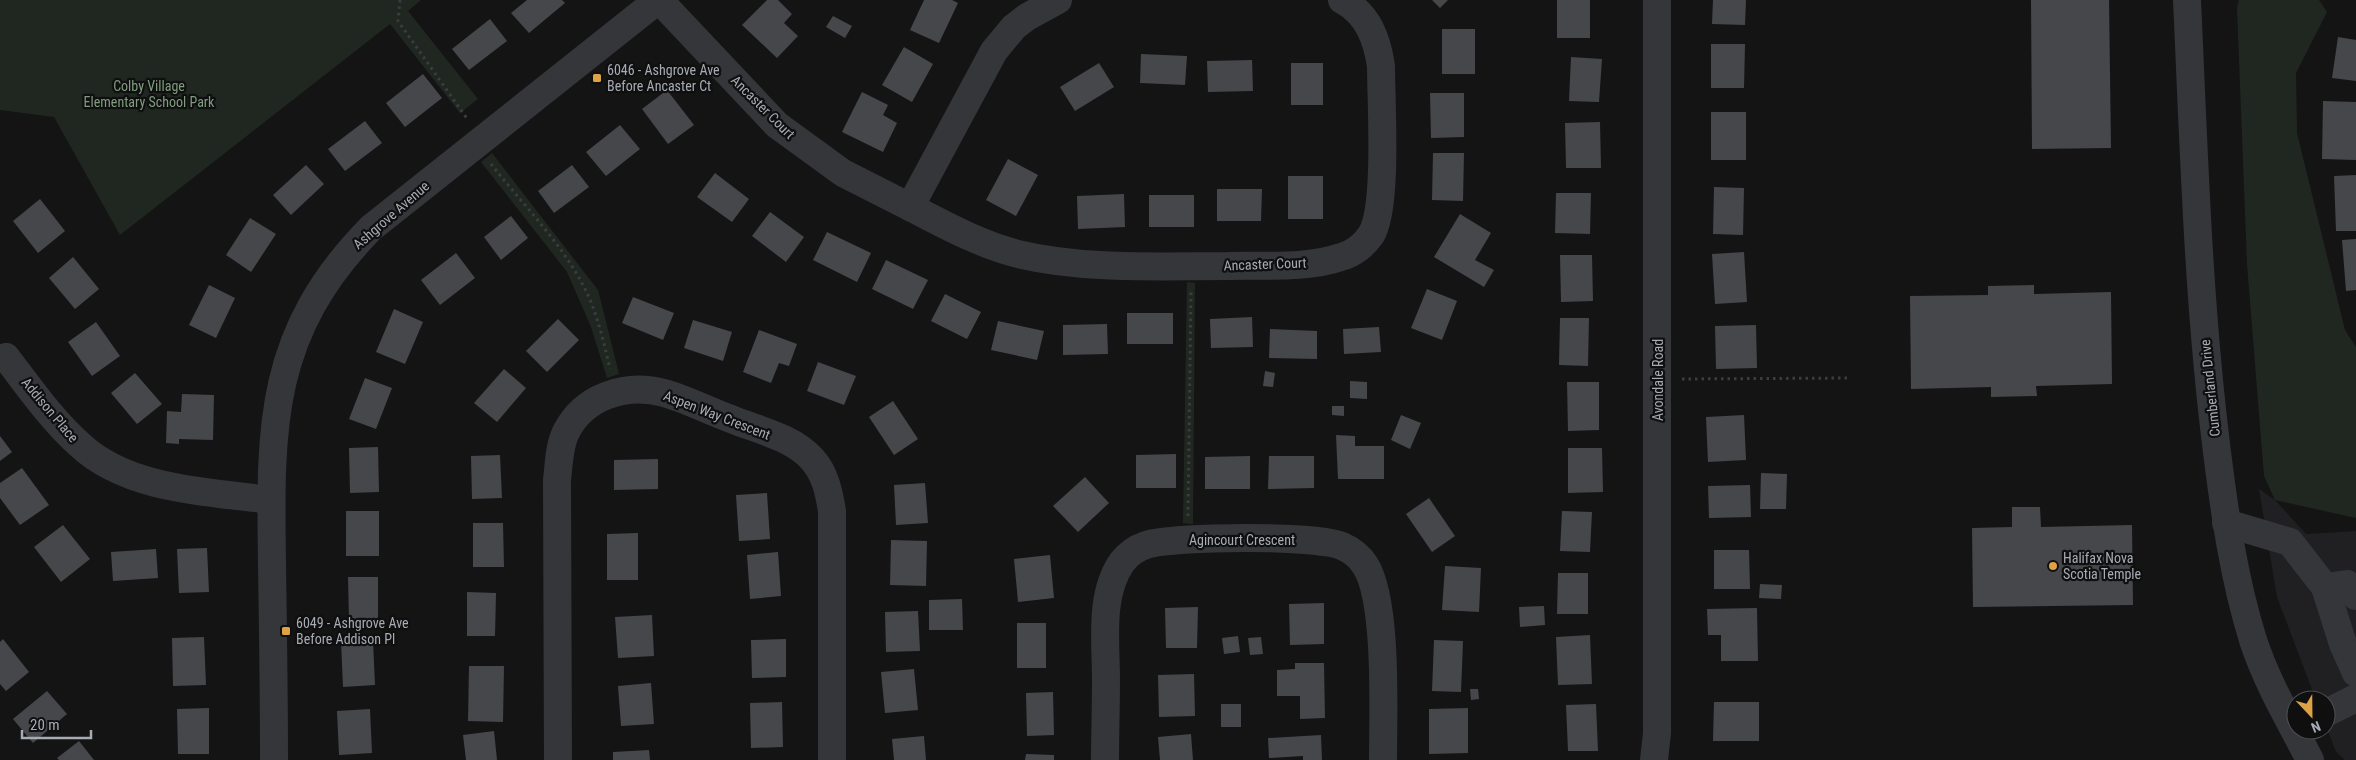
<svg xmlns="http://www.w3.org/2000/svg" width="2356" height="760" viewBox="0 0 2356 760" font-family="'Roboto Condensed',sans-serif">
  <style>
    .built { fill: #202022 }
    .green { fill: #202721 }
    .building { fill: #46474a }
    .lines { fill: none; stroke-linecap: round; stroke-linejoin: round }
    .path { stroke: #3b3d41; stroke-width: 3; stroke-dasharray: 2.5 4; stroke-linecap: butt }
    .minor { stroke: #35363a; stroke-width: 28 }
    .poi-dot { fill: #dea143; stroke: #0f0f10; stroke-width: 2 }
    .labels { text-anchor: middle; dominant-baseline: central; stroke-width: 4.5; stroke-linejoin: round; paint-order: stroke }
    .poi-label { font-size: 14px; fill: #a7acb4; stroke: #0f0f10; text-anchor: start }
    .park-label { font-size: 14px; fill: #809d80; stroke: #0f0f10 }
    .street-label { font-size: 14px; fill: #a7acb4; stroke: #0f0f10 }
  </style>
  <rect width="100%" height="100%" fill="#141415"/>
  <polygon class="built" points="2259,489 2275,500 2306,534 2356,531 2356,760 2345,760 2336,752 2326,726 2326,700 2316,700 2277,597"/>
  <g class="green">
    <polygon points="0,0 421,0 408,11 478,99 460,113 390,24 120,235 54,117 0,110"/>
    <polygon points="2239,0 2319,0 2327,12 2296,73 2297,133 2345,330 2356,347 2356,518 2275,500 2264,476 2247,264 2237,8"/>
    <polygon points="492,153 598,290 619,374 607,378 591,327 567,272 481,162"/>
    <polygon points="1187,282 1195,283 1193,524 1183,523"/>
  </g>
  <g class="building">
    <polygon points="527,0 562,0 565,3 529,33 511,13"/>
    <polygon points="767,0 778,0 792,14 784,23 798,36 777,58 742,25"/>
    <polygon points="924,0 952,0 958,3 939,43 910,30"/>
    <polygon points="1432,0 1448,0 1440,8"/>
    <rect x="1557" y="0" width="33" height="38"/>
    <polygon points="1713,0 1746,0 1745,25 1712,24"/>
    <polygon points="2031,0 2109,0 2111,148 2032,149"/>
    <polygon points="833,16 852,26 845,38 826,27"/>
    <polygon points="490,19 507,41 469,70 452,49"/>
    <rect x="1442" y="29" width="33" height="45"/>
    <polygon points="2338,37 2356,40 2356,81 2332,78"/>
    <polygon points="1711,44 1745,44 1744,88 1711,88"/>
    <polygon points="904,47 933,64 912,102 882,85"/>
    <polygon points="1141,54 1187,56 1185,85 1140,83"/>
    <polygon points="1571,57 1602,59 1599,102 1569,101"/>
    <polygon points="1252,60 1253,91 1208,92 1207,61"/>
    <polygon points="1099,63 1114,87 1075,111 1060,87"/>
    <rect x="1291" y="63" width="32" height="42"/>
    <polygon points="423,74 442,98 405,127 386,103"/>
    <polygon points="667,90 694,125 668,144 642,109"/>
    <polygon points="862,92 888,105 883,115 897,123 883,152 842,132"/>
    <polygon points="1430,93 1464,93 1464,137 1431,138"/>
    <polygon points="2323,101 2356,102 2356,160 2322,159"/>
    <rect x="1711" y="112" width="35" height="48"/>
    <polygon points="365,121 382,143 345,171 328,149"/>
    <polygon points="1600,122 1601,168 1566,168 1565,123"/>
    <polygon points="620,125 640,149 606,176 586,152"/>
    <polygon points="1433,153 1464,153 1463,201 1432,200"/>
    <polygon points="1008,159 1038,175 1016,216 986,200"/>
    <polygon points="306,165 324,184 291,215 273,195"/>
    <polygon points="572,165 589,187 554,213 538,191"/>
    <polygon points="715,173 749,199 732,222 697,197"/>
    <polygon points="2356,175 2356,231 2336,231 2334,176"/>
    <rect x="1288" y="176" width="35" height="43"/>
    <polygon points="1714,187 1744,188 1743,235 1713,234"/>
    <polygon points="1217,189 1262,189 1261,221 1217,221"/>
    <polygon points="1556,193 1591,193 1590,234 1555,233"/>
    <polygon points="1124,194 1125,227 1078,229 1077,196"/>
    <rect x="1149" y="195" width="45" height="32"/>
    <polygon points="40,199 65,231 38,253 13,221"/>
    <polygon points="770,212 804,237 786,262 752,236"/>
    <polygon points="1460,214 1491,233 1475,260 1494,270 1484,287 1434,257"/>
    <polygon points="511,216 528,238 501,260 484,237"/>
    <polygon points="250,218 276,234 251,272 226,255"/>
    <polygon points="827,232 871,253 857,282 813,260"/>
    <polygon points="2356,239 2356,290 2346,291 2342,240"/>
    <polygon points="1744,252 1747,302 1715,304 1712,254"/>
    <polygon points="456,253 475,278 440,305 421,280"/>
    <polygon points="1560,255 1592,255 1593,301 1561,302"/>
    <polygon points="73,257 99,289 75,309 49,278"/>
    <polygon points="886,260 928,280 913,309 872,289"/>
    <polygon points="209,285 235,298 216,338 189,325"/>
    <polygon points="2034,285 2034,294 2111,292 2112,384 2036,386 2037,396 1991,397 1991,387 1911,389 1910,296 1988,295 1988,286"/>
    <polygon points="1427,289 1457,301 1442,340 1411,328"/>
    <polygon points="945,294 981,312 967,339 931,321"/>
    <polygon points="633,297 674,313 663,340 622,323"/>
    <polygon points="394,309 423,322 405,364 376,352"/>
    <rect x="1127" y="313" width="46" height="31"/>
    <polygon points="1252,317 1253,347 1211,348 1210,319"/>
    <polygon points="1560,318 1589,318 1588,366 1559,365"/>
    <polygon points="558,319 579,340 547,372 526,351"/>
    <polygon points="693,320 732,332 723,361 684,348"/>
    <polygon points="998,321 1044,331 1037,360 991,350"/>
    <polygon points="96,322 120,356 92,376 68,342"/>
    <polygon points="1107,324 1108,354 1063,355 1063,325"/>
    <polygon points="1756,325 1757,368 1716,369 1715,326"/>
    <polygon points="1379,327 1381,352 1344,354 1343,329"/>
    <polygon points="1270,329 1317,331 1317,359 1269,358"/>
    <polygon points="759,330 797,344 789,366 779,363 771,383 743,372"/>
    <polygon points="818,362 856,376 844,405 807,391"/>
    <polygon points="504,369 526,388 497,422 474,403"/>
    <polygon points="1265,371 1275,373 1273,387 1263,386"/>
    <polygon points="135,373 162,404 137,424 111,393"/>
    <polygon points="365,378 392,388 376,429 349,419"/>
    <polygon points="1350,381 1367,382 1367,399 1350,398"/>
    <polygon points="1567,382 1599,382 1599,430 1568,431"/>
    <polygon points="182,394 214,395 213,440 179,439 179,444 166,443 167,411 181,412"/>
    <polygon points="893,401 918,439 894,455 869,417"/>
    <polygon points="1332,406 1344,406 1344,416 1332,415"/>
    <polygon points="1401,415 1421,423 1410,449 1391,440"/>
    <polygon points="1744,415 1746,460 1708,462 1706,417"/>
    <polygon points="1336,435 1355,436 1355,446 1384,446 1384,479 1338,479"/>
    <polygon points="0,436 12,452 0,461"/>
    <polygon points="378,447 379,492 350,493 349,448"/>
    <polygon points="1568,448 1602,448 1603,492 1568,493"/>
    <polygon points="1176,454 1176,488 1136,488 1136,455"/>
    <polygon points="500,455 502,498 472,499 471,456"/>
    <polygon points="1250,456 1250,489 1205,489 1205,457"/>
    <polygon points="1269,456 1314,456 1314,488 1268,489"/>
    <polygon points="658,459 658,489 614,490 614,460"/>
    <polygon points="22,468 49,505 20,525 0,498 0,483"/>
    <polygon points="1761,473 1787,474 1786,509 1760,509"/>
    <polygon points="1085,477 1109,503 1078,532 1053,506"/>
    <polygon points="925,483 928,523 896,525 894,485"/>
    <polygon points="1750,485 1751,517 1709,518 1708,486"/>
    <polygon points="767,493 770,539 739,541 736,495"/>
    <polygon points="1429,498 1455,536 1432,552 1406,514"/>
    <polygon points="2012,507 2040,507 2041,527 2132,525 2133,605 1973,607 1972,528 2012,527"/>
    <rect x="346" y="511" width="33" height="45"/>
    <polygon points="1562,511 1592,512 1590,552 1560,551"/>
    <polygon points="473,523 503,523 504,567 473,567"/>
    <polygon points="63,525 90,559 61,582 34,547"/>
    <polygon points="638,533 638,580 607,580 607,534"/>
    <polygon points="891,540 927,541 926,586 890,585"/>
    <polygon points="207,548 209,592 179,593 177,549"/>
    <polygon points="156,549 158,578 113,581 111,552"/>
    <polygon points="1714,550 1749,550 1750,589 1714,589"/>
    <polygon points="778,552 781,596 750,599 747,555"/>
    <polygon points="1050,555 1054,598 1018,602 1014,559"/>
    <polygon points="1445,566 1481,568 1479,612 1442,610"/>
    <polygon points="1558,573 1588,573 1588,614 1557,614"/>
    <polygon points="348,577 378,577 378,621 349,621"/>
    <polygon points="1760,584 1782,585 1781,599 1759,598"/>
    <polygon points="467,592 496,593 495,636 467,636"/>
    <polygon points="962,599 963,630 929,630 929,600"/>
    <polygon points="1324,603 1324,644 1290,645 1289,604"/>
    <polygon points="1544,606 1545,625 1520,627 1519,607"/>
    <polygon points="1198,607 1197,648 1166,648 1165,608"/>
    <polygon points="1757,608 1758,661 1721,661 1721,635 1708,635 1707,609"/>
    <polygon points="918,611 920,651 886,652 885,612"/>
    <polygon points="652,615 654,656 618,658 615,617"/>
    <rect x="1017" y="623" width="29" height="45"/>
    <polygon points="1590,635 1592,684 1558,685 1556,637"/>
    <polygon points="1238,636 1240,652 1224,654 1222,638"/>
    <polygon points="204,637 206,685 173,686 172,638"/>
    <polygon points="1261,637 1263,654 1250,655 1248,638"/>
    <polygon points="3,639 29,672 6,691 0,684 0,642"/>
    <polygon points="786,639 786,677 752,678 751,640"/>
    <polygon points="1434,640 1463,641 1461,692 1432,691"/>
    <polygon points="373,641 375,685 343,687 341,642"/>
    <polygon points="1295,663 1324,663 1325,718 1300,719 1300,696 1277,696 1277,670 1295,669"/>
    <polygon points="469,666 504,666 503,722 468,721"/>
    <polygon points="914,669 918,710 885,713 881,672"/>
    <polygon points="1194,674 1195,716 1159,717 1158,675"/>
    <polygon points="651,683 654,724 621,726 618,686"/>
    <polygon points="1470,689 1478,689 1479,699 1471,700"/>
    <polygon points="47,691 67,714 33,743 13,719"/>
    <polygon points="1053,692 1054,735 1027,736 1026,693"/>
    <polygon points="782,702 783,747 751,748 750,703"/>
    <polygon points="1714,702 1759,702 1759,741 1713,741"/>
    <rect x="1221" y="704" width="20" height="23"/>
    <polygon points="1596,704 1598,751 1568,751 1566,705"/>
    <polygon points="209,708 209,754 178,754 177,709"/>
    <polygon points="1468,708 1468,753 1429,754 1429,709"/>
    <polygon points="370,709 372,753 339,755 337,711"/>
    <polygon points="494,731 497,760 466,760 463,735"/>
    <polygon points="1191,734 1193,760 1160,760 1158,737"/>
    <polygon points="1321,735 1322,760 1303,760 1303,756 1269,758 1268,738"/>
    <polygon points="924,736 926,760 894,760 892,739"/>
    <polygon points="79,741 94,760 59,760 57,758"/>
    <polygon points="649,750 650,760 613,760 613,752"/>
    <polygon points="1026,754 1054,755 1054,760 1025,760"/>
  </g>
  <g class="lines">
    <g class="path">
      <polyline points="400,0 398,21 468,120"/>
      <path d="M491 164C523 205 564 245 587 293 598 317 604 343 610 369"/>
      <polyline points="1682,379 1851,378"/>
      <polyline points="1188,516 1191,290"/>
    </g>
    <g class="minor">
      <polyline points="659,0 777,125 843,173 910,207"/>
      <path d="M1058 0 1027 17 1014 27 994 51 910 207C945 225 979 244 1018 254 1085 270 1159 266 1229 266 1265 265 1306 269 1341 257 1353 254 1364 245 1371 235 1388 208 1381 103 1381 66 1377 39 1368 14 1342 0"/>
      <path d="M2187 0C2194 151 2198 302 2217 452 2225 516 2234 579 2253 640 2267 683 2290 721 2310 760"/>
      <path d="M6 357C29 387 51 419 80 445 128 490 209 492 271 500"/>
      <polyline points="2226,523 2290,542 2325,587 2347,584 2356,596"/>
      <polyline points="2325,587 2343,644 2356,673"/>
      <polyline points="2326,713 2356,698"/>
      <path d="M274 760C274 695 273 629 272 564 270 426 268 333 371 228L658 0"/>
      <path d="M558 760 557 480C559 464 559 446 566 432 584 396 626 383 664 393 686 399 709 411 731 419 758 430 792 437 812 459 825 473 829 492 832 511V760"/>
      <path d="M1105 760C1105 734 1106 707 1106 680 1106 642 1099 595 1122 562 1128 554 1137 548 1146 545 1175 536 1316 535 1342 546 1351 550 1360 557 1365 565 1388 600 1383 715 1383 760"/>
      <polyline points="1654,760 1657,733 1657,0"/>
    </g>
  </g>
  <g class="poi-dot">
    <rect x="592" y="73" width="10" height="10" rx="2.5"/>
    <circle cx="2053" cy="566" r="5"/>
    <rect x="281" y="626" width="10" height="10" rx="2.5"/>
  </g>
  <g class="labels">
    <g class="poi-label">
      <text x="607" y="70">6046 - Ashgrove Ave<tspan x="607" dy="16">Before Ancaster Ct</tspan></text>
      <text x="2063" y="558">Halifax Nova<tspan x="2063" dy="16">Scotia Temple</tspan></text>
      <text x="296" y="623">6049 - Ashgrove Ave<tspan x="296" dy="16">Before Addison Pl</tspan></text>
    </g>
    <g class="park-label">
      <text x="149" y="86">Colby Village<tspan x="149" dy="16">Elementary School Park</tspan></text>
    </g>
    <g class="street-label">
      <text transform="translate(763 107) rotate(45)">Ancaster Court</text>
      <text transform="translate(391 215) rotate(-41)">Ashgrove Avenue</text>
      <text transform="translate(1265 264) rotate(-2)">Ancaster Court</text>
      <text transform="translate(1658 380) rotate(-90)">Avondale Road</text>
      <text transform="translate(2210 388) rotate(-96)">Cumberland Drive</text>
      <text transform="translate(50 410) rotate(50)">Addison Place</text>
      <text transform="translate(717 415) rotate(21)">Aspen Way Crescent</text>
      <text x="1242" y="540">Agincourt Crescent</text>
    </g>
  </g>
  <g transform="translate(2311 715) rotate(158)"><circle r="24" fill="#0f0f10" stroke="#4c4e52"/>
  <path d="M0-4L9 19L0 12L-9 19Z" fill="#dea143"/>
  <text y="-8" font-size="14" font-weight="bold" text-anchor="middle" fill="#a7acb4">N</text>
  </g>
  <path d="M22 730v8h69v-8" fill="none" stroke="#a7acb4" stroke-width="2.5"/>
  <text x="30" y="730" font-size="15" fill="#a7acb4" stroke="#0f0f10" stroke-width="4" paint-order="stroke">20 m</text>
</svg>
